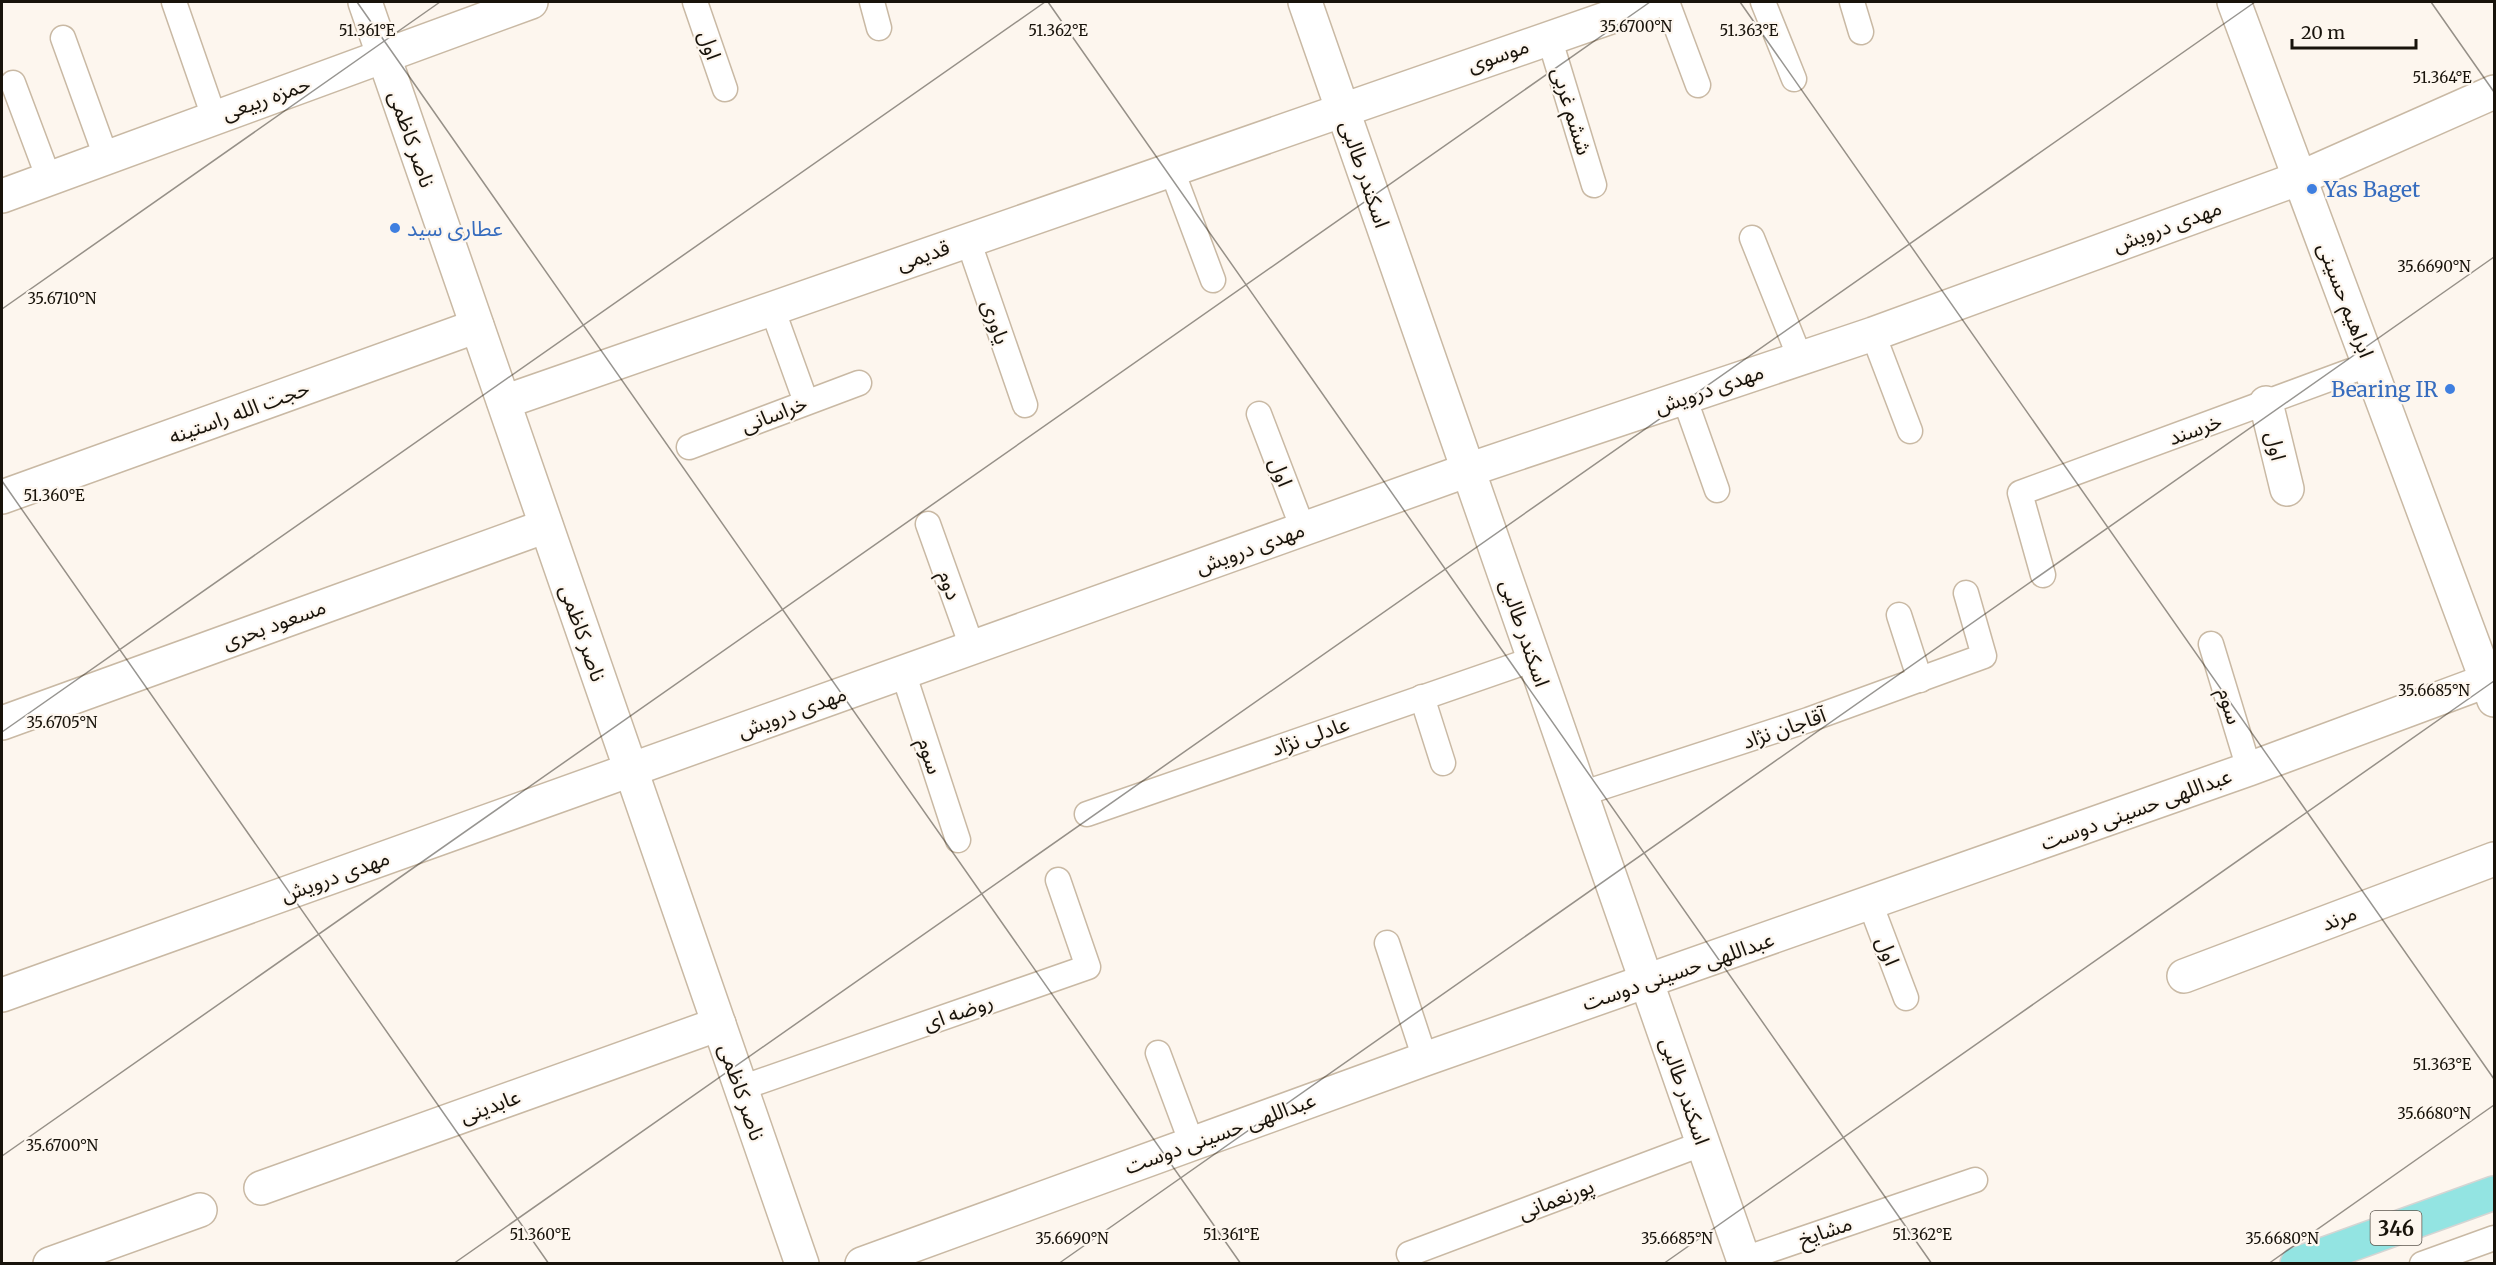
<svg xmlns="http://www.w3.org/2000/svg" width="2496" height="1265" viewBox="0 0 2496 1265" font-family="Merriweather,'Noto Sans Arabic',serif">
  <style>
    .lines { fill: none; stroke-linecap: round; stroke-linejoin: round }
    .lane-casing { stroke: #c9b9a4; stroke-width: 27 }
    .street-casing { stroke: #c9b9a4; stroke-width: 36 }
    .secondary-casing { stroke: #c9b9a4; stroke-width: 36 }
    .primary-casing { stroke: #d5d5d3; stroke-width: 36 }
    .lane { stroke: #fff; stroke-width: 24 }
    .street { stroke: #fff; stroke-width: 33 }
    .secondary { stroke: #fff; stroke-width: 33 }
    .primary { stroke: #93e4e2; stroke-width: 33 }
    .ticks { fill: none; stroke: #18130b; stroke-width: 1.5; stroke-opacity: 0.45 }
    .shop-dot { fill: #3f7fe0; stroke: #fdf6ee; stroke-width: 2 }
    .labels { text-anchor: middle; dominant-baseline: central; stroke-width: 4.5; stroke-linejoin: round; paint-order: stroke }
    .shield { fill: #fdf6ee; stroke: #5d574f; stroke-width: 1.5 }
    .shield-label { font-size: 20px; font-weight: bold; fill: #18130b }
    .street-label { font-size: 21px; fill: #18130b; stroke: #fdf6ee }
    .shop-label { font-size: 21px; fill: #366cbe; stroke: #fdf6ee; text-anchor: start }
    .ticks-label { font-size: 15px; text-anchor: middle; fill: #18130b; stroke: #fdf6ee; stroke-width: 4.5; stroke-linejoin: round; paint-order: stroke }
  </style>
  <rect width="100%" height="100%" fill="#fdf6ee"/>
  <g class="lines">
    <defs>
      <g id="lane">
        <polyline points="174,2 214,117"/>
        <polyline points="695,2 725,89"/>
        <polyline points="872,2 879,28"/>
        <polyline points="1667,2 1698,85"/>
        <polyline points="1763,2 1794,79"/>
        <polyline points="1852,2 1861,32"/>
        <polyline points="1549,37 1594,185"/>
        <polyline points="63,38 106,157"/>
        <polyline points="13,83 49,179"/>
        <polyline points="1171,168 1213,280"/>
        <polyline points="1752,238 1800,358"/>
        <polyline points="968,240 1025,405"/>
        <polyline points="772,308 806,402"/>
        <polyline points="1873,334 1910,431"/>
        <polyline points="1684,397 1717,490"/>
        <polyline points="1259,414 1303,529"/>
        <polyline points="689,447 859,383"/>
        <polyline points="928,524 972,647"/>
        <polyline points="2043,575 2020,493 2370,364"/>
        <polyline points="1899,615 1920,680"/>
        <polyline points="2211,644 2249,769"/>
        <polyline points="903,672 958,840"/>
        <polyline points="1422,697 1443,763"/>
        <polyline points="1581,794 1808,720 1984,656 1966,593"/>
        <polyline points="1087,814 1534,659"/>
        <polyline points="1870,903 1906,998"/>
        <polyline points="1387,943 1425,1059"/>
        <polyline points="1158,1053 1192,1144"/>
        <polyline points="741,1088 1088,967 1058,880"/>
        <polyline points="1409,1254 1704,1143"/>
        <polyline points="1744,1259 1975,1180"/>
        <polyline points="2422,1264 2494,1238"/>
      </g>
      <g id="street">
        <polyline points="1305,2 1745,1264"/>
        <polyline points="504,402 1654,2"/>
        <polyline points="2266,403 2287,489"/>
        <polyline points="2,497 477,326"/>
        <polyline points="2,723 546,526"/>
        <polyline points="2184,976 2494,859"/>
        <polyline points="2,995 1468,470 1873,334 2300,178 2494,92"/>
        <polyline points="261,1188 719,1024"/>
        <polyline points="50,1264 200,1210"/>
        <polyline points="862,1264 1425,1059 2249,769 2494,678"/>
      </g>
      <g id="secondary">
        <polyline points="365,2 802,1264"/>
        <polyline points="2234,2 2494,700"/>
        <polyline points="2,196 531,2"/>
      </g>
      <polyline id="primary" points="2297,1264 2494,1193"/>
    </defs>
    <use href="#lane" class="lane-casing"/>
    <use href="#street" class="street-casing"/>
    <use href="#secondary" class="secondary-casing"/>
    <use href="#primary" class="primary-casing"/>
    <use href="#lane" class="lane"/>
    <use href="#street" class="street"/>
    <use href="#secondary" class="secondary"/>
    <use href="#primary" class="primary"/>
  </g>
  <path class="ticks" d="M357 2 1241 1264M1048 2 1932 1264M1740 2 2494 1079M2431 2 2494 92M2 309 440 2M2 481 549 1264M2 732 1045 2M2 1156 1650 2M453 1264 2255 2M1058 1264 2494 257M1663 1264 2494 681M2268 1264 2494 1105"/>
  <g class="shop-dot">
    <circle cx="2312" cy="189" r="6"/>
    <circle cx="395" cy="228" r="6"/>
    <circle cx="2450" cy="389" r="6"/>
  </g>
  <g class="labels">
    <rect class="shield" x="2370.5" y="1211" width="51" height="34" rx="4.5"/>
    <g class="shield-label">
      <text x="2396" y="1228">346</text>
    </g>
    <g class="street-label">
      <text transform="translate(710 45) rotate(71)">اول</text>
      <text transform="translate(1498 55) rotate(-19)">موسوی</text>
      <text transform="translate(266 98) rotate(-20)">حمزه ربیعی</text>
      <text transform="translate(1572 111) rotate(73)">ششم غربی</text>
      <text transform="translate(412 139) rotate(71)">ناصر کاظمی</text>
      <text transform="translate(1365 174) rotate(71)">اسکندر طالبی</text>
      <text transform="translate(2167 226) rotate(-20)">مهدی درویش</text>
      <text transform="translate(923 255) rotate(-19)">قدیمی</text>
      <text transform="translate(2346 300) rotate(69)">ابراهیم حسینی</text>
      <text transform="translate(996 322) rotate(71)">یاوری</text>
      <text transform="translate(1709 389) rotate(-19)">مهدی درویش</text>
      <text transform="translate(239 412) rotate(-20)">حجت الله راستینه</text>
      <text transform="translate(774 414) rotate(-21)">خراسانی</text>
      <text transform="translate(2195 429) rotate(-20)">خرسند</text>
      <text transform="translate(2276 446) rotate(77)">اول</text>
      <text transform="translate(1281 472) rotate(69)">اول</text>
      <text transform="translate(1250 548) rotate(-20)">مهدی درویش</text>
      <text transform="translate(950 585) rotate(70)">دوم</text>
      <text transform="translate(274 624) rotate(-20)">مسعود بحری</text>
      <text transform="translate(583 633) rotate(71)">ناصر کاظمی</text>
      <text transform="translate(1525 633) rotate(71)">اسکندر طالبی</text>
      <text transform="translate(2230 706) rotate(73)">سوم</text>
      <text transform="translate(792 712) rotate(-20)">مهدی درویش</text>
      <text transform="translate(1784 728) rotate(-19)">آقاجان نژاد</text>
      <text transform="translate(1310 736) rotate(-19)">عادلی نژاد</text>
      <text transform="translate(930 756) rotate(72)">سوم</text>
      <text transform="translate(2136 809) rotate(-20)">عبداللهی حسینی دوست</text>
      <text transform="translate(335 876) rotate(-20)">مهدی درویش</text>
      <text transform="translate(2339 918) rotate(-21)">مرند</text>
      <text transform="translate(1888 951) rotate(69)">اول</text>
      <text transform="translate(1678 971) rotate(-19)">عبداللهی حسینی دوست</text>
      <text transform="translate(958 1012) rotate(-19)">روضه ای</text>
      <text transform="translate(1685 1091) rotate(71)">اسکندر طالبی</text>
      <text transform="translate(742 1092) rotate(71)">ناصر کاظمی</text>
      <text transform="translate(490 1106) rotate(-20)">عابدینی</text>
      <text transform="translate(1220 1133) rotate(-20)">عبداللهی حسینی دوست</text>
      <text transform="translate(1556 1199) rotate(-21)">پورنعمانی</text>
      <text transform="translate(1825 1231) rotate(-19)">مشایخ</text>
    </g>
    <g class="shop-label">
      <text x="2324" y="189">Yas Baget</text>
      <text x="407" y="228">عطاری سید</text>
      <text x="2438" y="389" text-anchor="end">Bearing IR</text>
    </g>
  </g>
  <g class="ticks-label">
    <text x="1636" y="32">35.6700°N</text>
    <text x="367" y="36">51.361°E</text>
    <text x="1058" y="36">51.362°E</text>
    <text x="1749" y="36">51.363°E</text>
    <text x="2442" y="83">51.364°E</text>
    <text x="2434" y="272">35.6690°N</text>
    <text x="62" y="304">35.6710°N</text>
    <text x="54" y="501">51.360°E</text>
    <text x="2434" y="696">35.6685°N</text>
    <text x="62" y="728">35.6705°N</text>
    <text x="2442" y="1070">51.363°E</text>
    <text x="2434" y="1119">35.6680°N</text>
    <text x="62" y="1151">35.6700°N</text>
    <text x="540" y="1240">51.360°E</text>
    <text x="1231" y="1240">51.361°E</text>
    <text x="1922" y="1240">51.362°E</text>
    <text x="1072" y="1244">35.6690°N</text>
    <text x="1677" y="1244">35.6685°N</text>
    <text x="2282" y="1244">35.6680°N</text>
  </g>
  <rect width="2496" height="1265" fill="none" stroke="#18130b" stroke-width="6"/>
  <path d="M2292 39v9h124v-9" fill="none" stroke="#18130b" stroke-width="3"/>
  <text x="2301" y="39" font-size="18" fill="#18130b" stroke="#fdf6ee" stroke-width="4.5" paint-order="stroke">20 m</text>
</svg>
